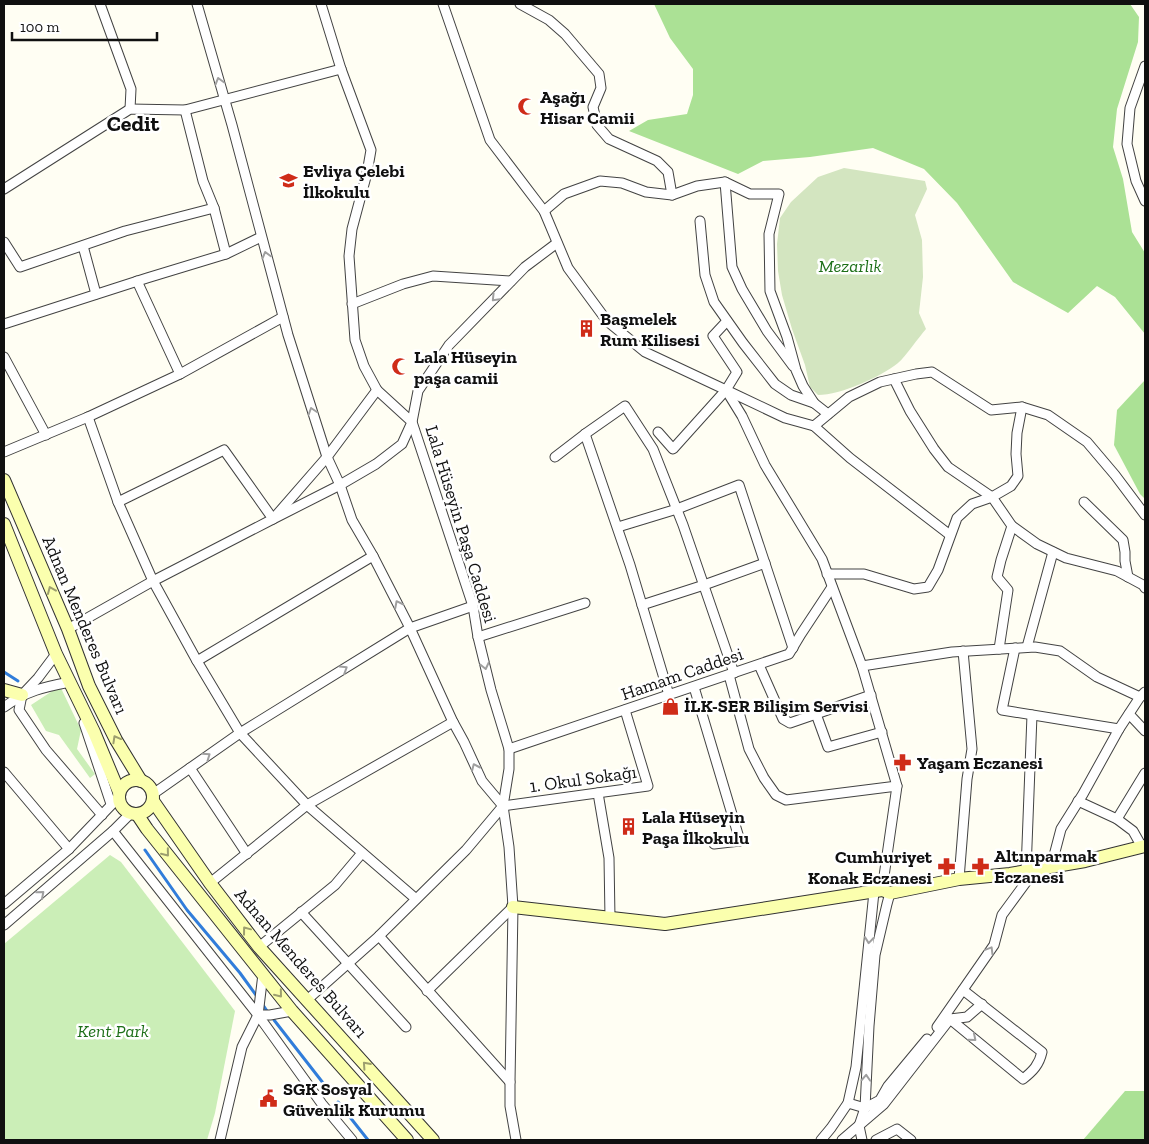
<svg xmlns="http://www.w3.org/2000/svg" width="1149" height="1144" viewBox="0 0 1149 1144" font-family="'Zilla Slab',serif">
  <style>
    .green { fill: #cbeeb7 }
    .forest { fill: #abe195 }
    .cemetery { fill: #d3e5c0 }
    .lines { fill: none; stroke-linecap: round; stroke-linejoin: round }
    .stream { stroke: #317dda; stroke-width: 3 }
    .street-casing { stroke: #434343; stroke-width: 11 }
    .secondary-casing { stroke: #323232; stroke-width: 14 }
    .street { stroke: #fff; stroke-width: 9 }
    .secondary { stroke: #fbffae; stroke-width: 12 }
    .oneway { stroke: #9f9f9f }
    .oneway2 { stroke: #9d9f6f }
    .labels { text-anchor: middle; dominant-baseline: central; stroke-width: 5; stroke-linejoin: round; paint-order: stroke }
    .poi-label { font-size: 18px; font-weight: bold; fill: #101010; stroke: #fff; text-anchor: start }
    .park-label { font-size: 18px; font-style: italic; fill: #1d6f18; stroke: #fff }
    .street-label { font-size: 18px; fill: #101010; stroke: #fff }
    .district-label { font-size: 22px; font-weight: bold; fill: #101010; stroke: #fff }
  </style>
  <rect width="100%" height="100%" fill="#fffef3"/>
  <g class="green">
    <polygon points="60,686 81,730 77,749 95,774 90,778 59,735 46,731 31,705"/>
    <polygon points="110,855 121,862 235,1011 215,1113 207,1140 4,1140 4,944"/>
  </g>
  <g class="forest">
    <polygon points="654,4 1130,4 1139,17 1138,42 1117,109 1113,147 1123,179 1132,232 1145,253 1145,334 1115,297 1097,286 1068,313 1013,282 957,203 924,169 873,148 810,157 763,161 738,174 629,131 648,120 687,114 693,95 693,69 670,38"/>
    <polygon points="1145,380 1145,499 1140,494 1114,445 1117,410"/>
    <polygon points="1125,1091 1145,1091 1145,1140 1083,1140"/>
  </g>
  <path class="cemetery" d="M844 168 925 181 927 189 915 215 922 240 923 277 919 313 926 329C918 338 906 356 898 363 880 377 841 395 818 395L810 387 805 365 792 329 782 295 778 271 777 244 780 218 791 202 818 177Z"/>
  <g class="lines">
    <g class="stream">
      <polyline points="4,672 18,681"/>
      <polyline points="145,850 187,910 240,973 256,995"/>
      <polyline points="263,1005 267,1011"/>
      <polyline points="274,1020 327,1088"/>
      <polyline points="338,1102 368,1140"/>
    </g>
    <defs>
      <g id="street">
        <polyline points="100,4 131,89 130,109"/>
        <polyline points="197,4 232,125 288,335 327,457 340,485 352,520 373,556 410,628 453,722 464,742 482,781 503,806 509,847 513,907 510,1082 510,1106 516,1140"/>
        <polyline points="443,4 490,140 544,211 568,268 607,321 645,352 726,390 742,416 765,465 822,559 862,666 897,786 882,890"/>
        <polyline points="520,4 549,20 565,34 599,74 601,88 593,107 597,125 609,139 657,161 668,172 672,195"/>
        <polyline points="1145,66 1130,108 1127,144 1136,181 1145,201"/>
        <polyline points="185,110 203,181 214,208 226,254"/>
        <polyline points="725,182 732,267 742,289 767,331 793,366"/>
        <polyline points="4,189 130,109 185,110 341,69"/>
        <polyline points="544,211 564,194 600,181 622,183 646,192 672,195 697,186 725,182 750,194 779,194 769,234 770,291 787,337 796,370 803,386 814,403 828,414"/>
        <polyline points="700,221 705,275 714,302 743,343 775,384 791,395 814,403"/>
        <polyline points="4,242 20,267 125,231 214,208"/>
        <polyline points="83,246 96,294"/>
        <polyline points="137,281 180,374"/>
        <polyline points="352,304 403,284 433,276 511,281"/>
        <polyline points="4,324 147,278 226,254 261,237"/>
        <polyline points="4,357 46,435"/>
        <polyline points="894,379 910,411 934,449 948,467 992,497 1012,526 1037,544 1066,558 1117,571 1143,585 1145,588"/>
        <polyline points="726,390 785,418 814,426 849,397 880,382 916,374 932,372 991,410 1022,407 1048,415 1087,442 1115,475 1145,515"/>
        <polyline points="88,417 118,502 153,581 197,661 240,733 307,805 416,899"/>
        <polyline points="814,426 850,458 950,535"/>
        <polyline points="658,432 673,449 726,390 737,372 713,336 727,321"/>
        <polyline points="585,434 630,565 669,695"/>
        <polyline points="4,452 88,417 180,374 283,317"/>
        <polyline points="555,457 585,434 625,406 653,449 683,525 734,673"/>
        <polyline points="118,502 224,450 273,519 340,485 376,464 402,444 412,422 377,390 364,366 355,340 349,256 352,229 367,173 371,150 341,69 321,4"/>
        <polyline points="1084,502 1123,540 1125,552 1125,561 1128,577"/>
        <polyline points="618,527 677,509 739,485 793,648"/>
        <polyline points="827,574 864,574 914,589 928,587 938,570 957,518 972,504 992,497 1011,486 1018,476 1016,454 1017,433 1022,407"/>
        <polyline points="642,605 704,585 765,563"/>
        <polyline points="68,629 153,581 273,519 327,457 377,390"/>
        <polyline points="478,637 585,603"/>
        <polyline points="1027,647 1053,552"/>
        <polyline points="1015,648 1002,710 1119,729"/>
        <polyline points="999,649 1008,590 997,577 1001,560 1012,526"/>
        <polyline points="56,654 38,678 22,695 19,710 46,750 102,815"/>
        <polyline points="197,661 373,556"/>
        <polyline points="759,665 783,719 790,723 871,695"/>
        <polyline points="862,666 952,652 1035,647 1060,651 1097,677 1140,697"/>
        <polyline points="729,675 749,749 764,778 776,795 786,800 897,786"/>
        <polyline points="694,687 740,841 714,844"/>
        <path d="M4 707C26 691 44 687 70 682L72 687"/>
        <polyline points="816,714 828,747 882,732"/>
        <polyline points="1129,714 1145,731"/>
        <polyline points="84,723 111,804"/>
        <polyline points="509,749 789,654 801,634 832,587"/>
        <polyline points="190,768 247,854"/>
        <polyline points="4,772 69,849"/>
        <polyline points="598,793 609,858 610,918"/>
        <polyline points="153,794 240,733 410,628 473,606"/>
        <polyline points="1078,801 1117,819 1133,831 1142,847"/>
        <polyline points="503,806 509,769 509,749 491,690 478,637 473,606 412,422 418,391 449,345 525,267 557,243"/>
        <polyline points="503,806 648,786 625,710"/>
        <polyline points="1117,819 1145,773"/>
        <polyline points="113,831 258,1015 322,1104 352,1140"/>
        <polyline points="1051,867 1061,829 1083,794 1119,729 1140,697 1145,692"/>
        <polyline points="1026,871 1032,715"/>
        <polyline points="959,879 967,779 972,749 963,651"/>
        <polyline points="210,883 307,805 453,722"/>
        <polyline points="4,904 69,849 119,797"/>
        <polyline points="301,912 406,1027"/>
        <polyline points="4,925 113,831 131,813"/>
        <polyline points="379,936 510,1082"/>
        <polyline points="259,947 335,885 362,853"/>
        <polyline points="427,991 513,907"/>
        <polyline points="307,1000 379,936 466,850 503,806"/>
        <polyline points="258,1015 270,1015 292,1011"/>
        <polyline points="948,1017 950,1019 967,1017 982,1004"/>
        <polyline points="937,1027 994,945 1002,915 1035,870"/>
        <polyline points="848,1103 865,1108 880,1100 888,1086 927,1039"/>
        <polyline points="220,1140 242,1047 258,1015 263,974"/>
        <polyline points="821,1140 831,1128 848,1103 856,1067 874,892"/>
        <path d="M842 1140 884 1104 950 1019 1023 1079C1033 1071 1039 1065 1042 1052L963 990"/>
        <polyline points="862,1140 859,1126 865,1108 869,1026 875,955 887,904 890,893"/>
        <polyline points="876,1140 897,1129 911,1140"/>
      </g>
      <g id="secondary">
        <polyline points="4,480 68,629 89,686 116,740 141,781"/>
        <polyline points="4,524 56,654 94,732 119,792"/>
        <polyline points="4,690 22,695"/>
        <circle cx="136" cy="797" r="17"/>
        <polyline points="153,801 210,883 259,947 433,1140"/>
        <polyline points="137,814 147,829 292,1011 407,1140"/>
        <polyline points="513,907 665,924 882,890 890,893 959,879 1010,874 1085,861 1145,846"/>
      </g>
    </defs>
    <use href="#street" class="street-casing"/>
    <use href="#secondary" class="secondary-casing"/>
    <use href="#street" class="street"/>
    <use href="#secondary" class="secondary"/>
  </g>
  <defs><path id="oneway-chevron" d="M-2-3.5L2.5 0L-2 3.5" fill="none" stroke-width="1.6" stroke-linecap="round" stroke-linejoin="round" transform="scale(1.25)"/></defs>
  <g class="oneway">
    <use href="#oneway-chevron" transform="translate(219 81) rotate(-106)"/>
    <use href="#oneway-chevron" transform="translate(266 255) rotate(-105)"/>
    <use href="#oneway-chevron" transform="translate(495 298) rotate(134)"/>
    <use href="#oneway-chevron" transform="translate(312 411) rotate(-108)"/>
    <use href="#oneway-chevron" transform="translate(398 604) rotate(-117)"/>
    <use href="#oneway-chevron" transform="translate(485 666) rotate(77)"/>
    <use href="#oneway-chevron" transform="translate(344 669) rotate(-32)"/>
    <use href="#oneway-chevron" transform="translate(207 756) rotate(-35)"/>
    <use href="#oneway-chevron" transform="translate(475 767) rotate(-114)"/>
    <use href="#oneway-chevron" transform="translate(41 894) rotate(-41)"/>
    <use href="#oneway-chevron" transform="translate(869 940) rotate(96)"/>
    <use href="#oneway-chevron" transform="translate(990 950) rotate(-59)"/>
    <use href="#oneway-chevron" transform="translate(973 1038) rotate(40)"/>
    <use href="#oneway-chevron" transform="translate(866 1078) rotate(-87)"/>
  </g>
  <g class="oneway2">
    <use href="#oneway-chevron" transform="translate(51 590) rotate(-113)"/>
    <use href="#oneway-chevron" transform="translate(116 739) rotate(-119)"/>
    <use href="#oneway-chevron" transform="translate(166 853) rotate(51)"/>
    <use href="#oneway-chevron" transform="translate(246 930) rotate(-127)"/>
    <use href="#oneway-chevron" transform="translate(279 994) rotate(51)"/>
    <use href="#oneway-chevron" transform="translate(366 1065) rotate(-132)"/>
  </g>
  <defs>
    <symbol id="mosque-bare" viewBox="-9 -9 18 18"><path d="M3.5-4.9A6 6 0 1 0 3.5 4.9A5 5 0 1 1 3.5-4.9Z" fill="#cf2c19" stroke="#fff" stroke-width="2.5" paint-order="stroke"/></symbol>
    <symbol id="school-bare" viewBox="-9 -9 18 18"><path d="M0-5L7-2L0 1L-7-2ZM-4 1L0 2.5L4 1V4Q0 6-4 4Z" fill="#cf2c19" stroke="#fff" stroke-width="2.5" paint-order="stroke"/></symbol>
    <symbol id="building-bare" viewBox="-9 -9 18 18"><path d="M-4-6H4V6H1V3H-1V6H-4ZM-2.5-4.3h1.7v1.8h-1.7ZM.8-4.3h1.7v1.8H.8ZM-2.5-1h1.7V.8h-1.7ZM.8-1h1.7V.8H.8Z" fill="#cf2c19" stroke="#fff" stroke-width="2.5" paint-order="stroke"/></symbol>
    <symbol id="shop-bare" viewBox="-9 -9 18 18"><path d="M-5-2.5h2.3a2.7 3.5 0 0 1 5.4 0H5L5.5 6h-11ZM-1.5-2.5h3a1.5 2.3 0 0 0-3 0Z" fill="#cf2c19" stroke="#fff" stroke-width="2.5" paint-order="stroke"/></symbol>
    <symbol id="pharmacy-bare" viewBox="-9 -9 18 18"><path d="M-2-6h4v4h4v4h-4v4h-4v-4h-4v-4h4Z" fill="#cf2c19" stroke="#fff" stroke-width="2.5" paint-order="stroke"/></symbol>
    <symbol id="civic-bare" viewBox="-9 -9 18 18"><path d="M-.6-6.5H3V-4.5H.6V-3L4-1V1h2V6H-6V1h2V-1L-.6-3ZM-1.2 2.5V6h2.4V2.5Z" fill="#cf2c19" stroke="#fff" stroke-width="2.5" paint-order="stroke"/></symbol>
  </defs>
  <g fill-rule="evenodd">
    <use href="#mosque-bare" x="514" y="94" width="25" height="25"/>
    <use href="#school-bare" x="276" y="168" width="25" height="25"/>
    <use href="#building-bare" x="574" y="316" width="25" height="25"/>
    <use href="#mosque-bare" x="388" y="354" width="25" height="25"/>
    <use href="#shop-bare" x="658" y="694" width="25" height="25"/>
    <use href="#pharmacy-bare" x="890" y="750" width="25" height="25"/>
    <use href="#building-bare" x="616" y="814" width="25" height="25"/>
    <use href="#pharmacy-bare" x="968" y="854" width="25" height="25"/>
    <use href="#pharmacy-bare" x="934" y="854" width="25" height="25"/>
    <use href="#civic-bare" x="256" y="1086" width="25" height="25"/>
  </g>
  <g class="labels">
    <g class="poi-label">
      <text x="540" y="97">Aşağı<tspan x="540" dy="21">Hisar Camii</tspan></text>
      <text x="303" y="171">Evliya Çelebi<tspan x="303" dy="21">İlkokulu</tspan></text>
      <text x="600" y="319">Başmelek<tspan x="600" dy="21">Rum Kilisesi</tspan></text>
      <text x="414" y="357">Lala Hüseyin<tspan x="414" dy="21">paşa camii</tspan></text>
      <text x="684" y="706">İLK-SER Bilişim Servisi</text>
      <text x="917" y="763">Yaşam Eczanesi</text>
      <text x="642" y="817">Lala Hüseyin<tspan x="642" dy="21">Paşa İlkokulu</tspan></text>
      <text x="994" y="856">Altınparmak<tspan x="994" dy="21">Eczanesi</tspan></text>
      <text x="932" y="857" text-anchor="end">Cumhuriyet<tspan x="932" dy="21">Konak Eczanesi</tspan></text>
      <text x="283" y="1089">SGK Sosyal<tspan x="283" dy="21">Güvenlik Kurumu</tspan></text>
    </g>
    <g class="park-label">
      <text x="850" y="266">Mezarlık</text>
      <text x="113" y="1031">Kent Park</text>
    </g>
    <g class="street-label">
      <text transform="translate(461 524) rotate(73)">Lala Hüseyin Paşa Caddesi</text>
      <text transform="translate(85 625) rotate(67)">Adnan Menderes Bulvarı</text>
      <text transform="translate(682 674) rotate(-19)">Hamam Caddesi</text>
      <text transform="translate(583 779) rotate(-8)">1. Okul Sokağı</text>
      <text transform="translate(301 963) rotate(49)">Adnan Menderes Bulvarı</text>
    </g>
    <g class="district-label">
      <text x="133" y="123">Cedit</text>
    </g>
  </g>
  <rect width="1149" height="1144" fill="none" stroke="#101010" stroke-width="10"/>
  <path d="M12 32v8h145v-8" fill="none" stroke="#101010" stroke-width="2.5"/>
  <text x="20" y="32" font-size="15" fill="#101010" stroke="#ffffff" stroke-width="4" paint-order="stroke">100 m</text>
</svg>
